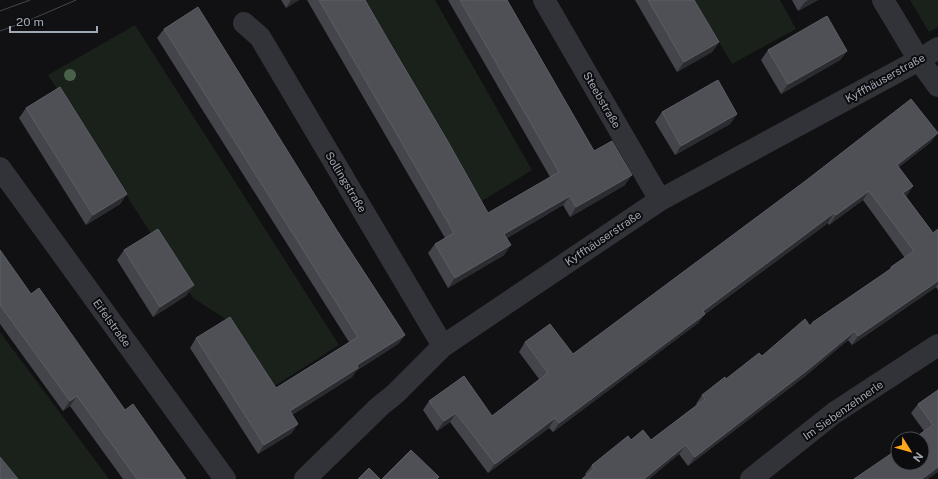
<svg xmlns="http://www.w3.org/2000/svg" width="938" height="479" viewBox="0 0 938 479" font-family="'Public Sans',sans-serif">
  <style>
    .green { fill: #19211a }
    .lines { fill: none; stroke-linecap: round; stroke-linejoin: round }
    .minor { stroke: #323338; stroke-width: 22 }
    .tram { stroke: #45474e; stroke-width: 1 }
    .tree { fill: #496149 }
    .wall { fill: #44454b }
    .shaded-wall { fill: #2b2c30 }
    .building { fill: #4e5056; stroke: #5b5e65 }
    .labels { text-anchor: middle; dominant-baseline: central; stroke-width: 4; stroke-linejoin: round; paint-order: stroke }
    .street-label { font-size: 11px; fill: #a1a8b5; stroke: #0c0c0e }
  </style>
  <rect width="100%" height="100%" fill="#111113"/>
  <g class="green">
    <polygon points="363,0 435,0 532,170 482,201"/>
    <polygon points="694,0 780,0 796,29 732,64"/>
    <polygon points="910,0 938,0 938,27 929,32"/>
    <polygon points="135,25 339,345 270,389 224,318 193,298 48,75"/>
    <polygon points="0,332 109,479 18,479 0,459"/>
  </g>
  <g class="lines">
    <g class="minor">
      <polyline points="544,0 660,200"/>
      <polyline points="883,0 919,60 938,86"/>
      <polyline points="244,23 260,37 443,346"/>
      <polyline points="0,168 225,479"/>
      <polyline points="305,479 380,406 395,394 443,346 660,200 919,60 938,48"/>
      <polyline points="751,479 834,413 938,345"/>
    </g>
    <g class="tram">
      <polyline points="0,11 30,0"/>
      <polyline points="0,31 25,22 76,0"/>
    </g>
  </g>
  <circle class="tree" cx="70" cy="75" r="6"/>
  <g class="wall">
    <polygon points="281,0 299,0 286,8"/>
    <polygon points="307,0 365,0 488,213 550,177 448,0 507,0 594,151 625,185 570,217 563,205 507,238 504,255 448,288 428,253 435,244 445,238"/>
    <polygon points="635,0 694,0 719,42 712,52 677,72"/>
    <polygon points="792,0 818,0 798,11"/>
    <polygon points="164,29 336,229 405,335 398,344 356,371 352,377 292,415 292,433 258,454 190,348 196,338 276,388 349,342 157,38"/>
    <polygon points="768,50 847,51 840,60 781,94 761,60"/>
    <polygon points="26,108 127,194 120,204 86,225 19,118"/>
    <polygon points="662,112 737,114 730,124 675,155 655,122"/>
    <polygon points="931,142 899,167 913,186 907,195 906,196 933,233 938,229 938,290 936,287 852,345 848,340 804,377 688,466 679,454 649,479 582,479 586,475 585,474 592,465 631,440 651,440 697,405 696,404 702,395 810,326 889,270 891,267 905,258 863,200 829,225 828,223 705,314 698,323 553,432 549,428 488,473 450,422 437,431 423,410 429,401 492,416 539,379 519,352 525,342 573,354"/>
    <polygon points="0,250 31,294 125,410 186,479 123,479 70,406 63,411 0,324"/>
    <polygon points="124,250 187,295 153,317 117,260"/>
    <polygon points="938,390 928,479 924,431 911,413 918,404"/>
  </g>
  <g class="shaded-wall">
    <polygon points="291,0 299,0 286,8"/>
    <polygon points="808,0 818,0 798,11 805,2"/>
    <polygon points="719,42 712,52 677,72 684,62"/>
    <polygon points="847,51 840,60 781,94 788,84"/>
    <polygon points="737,114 730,124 675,155 681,146"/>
    <polygon points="938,133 931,142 890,174 897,165"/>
    <polygon points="632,175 625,185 570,217 576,207"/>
    <polygon points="913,186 907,195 897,202 903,193"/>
    <polygon points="869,191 863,200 829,225 836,215"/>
    <polygon points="127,194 120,204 86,225 93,215"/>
    <polygon points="570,196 563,205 498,243 504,234"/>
    <polygon points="834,213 828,223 696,320 703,311"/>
    <polygon points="511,245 504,255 448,288 455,278"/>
    <polygon points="938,281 938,284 936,287 852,345 858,336"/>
    <polygon points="194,285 187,295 153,317 160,307"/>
    <polygon points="705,314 698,323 553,432 559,423"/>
    <polygon points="855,331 848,340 804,377 688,466 695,457"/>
    <polygon points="405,335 398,344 356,371 352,377 284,420 290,411 357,365"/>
    <polygon points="77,396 70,406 63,411 70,401"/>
    <polygon points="456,413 450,422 437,431 444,421"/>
    <polygon points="555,418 549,428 488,473 495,464"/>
    <polygon points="298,424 292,433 258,454 264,445"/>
    <polygon points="686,445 679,454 649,479 644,479"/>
    <polygon points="938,467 938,472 928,479 922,479"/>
  </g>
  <g class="building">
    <polygon points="319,0 365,0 388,40 447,140 488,213 559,172 460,0 507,0 594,151 612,141 632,175 576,207 570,196 504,234 511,245 455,278 435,244 454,233"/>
    <polygon points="648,0 694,0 719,42 684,62"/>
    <polygon points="198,7 336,229 405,335 357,365 358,368 290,411 298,424 264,445 196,338 230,317 276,388 358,337 164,29"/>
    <polygon points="827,16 847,51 788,84 768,50"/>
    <polygon points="718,80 737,114 681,146 662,112"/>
    <polygon points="60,87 127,194 93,215 26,108"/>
    <polygon points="911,99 938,133 897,165 913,186 903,193 933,233 938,229 938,281 858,336 855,331 810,368 695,457 686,445 644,479 582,479 594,469 592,465 628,436 631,440 643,430 651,440 705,399 702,395 725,377 726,379 759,353 762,356 805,319 810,326 813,322 892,268 891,267 914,251 869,191 836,215 834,213 703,311 705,314 559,423 555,418 495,464 456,413 444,421 429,401 464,376 492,416 548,373 525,342 550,324 573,354 808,179"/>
    <polygon points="158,229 194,285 160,307 124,250"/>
    <polygon points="0,250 31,294 39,288 125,410 133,404 186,479 137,479 77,396 70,401 0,305"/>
    <polygon points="938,390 938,467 922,479 854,479 898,449 898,463 922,463 922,439 913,439 933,425 918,404"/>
    <polygon points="411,450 439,477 437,479 382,479"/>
    <polygon points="0,457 18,479 0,479"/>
    <polygon points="369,468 380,479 358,479"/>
  </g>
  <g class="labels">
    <g class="street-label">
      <text transform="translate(885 78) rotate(-29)">Kyffhäuserstraße</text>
      <text transform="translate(602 100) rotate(60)">Steebstraße</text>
      <text transform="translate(346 182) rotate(59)">Sollingstraße</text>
      <text transform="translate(603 238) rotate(-34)">Kyffhäuserstraße</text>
      <text transform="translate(112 323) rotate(54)">Eifelstraße</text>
      <text transform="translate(843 410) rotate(-35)">Im Siebenzehnerle</text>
    </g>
  </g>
  <g transform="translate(910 451) rotate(127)"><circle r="19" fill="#0c0c0e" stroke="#484a51"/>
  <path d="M0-3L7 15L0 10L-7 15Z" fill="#ffa61d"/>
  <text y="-6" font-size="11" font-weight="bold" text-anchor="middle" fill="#a1a8b5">N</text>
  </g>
  <path d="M10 26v6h87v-6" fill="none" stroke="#a1a8b5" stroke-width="2"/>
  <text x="16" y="26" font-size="12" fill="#a1a8b5" stroke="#0c0c0e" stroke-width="3" paint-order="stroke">20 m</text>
</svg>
